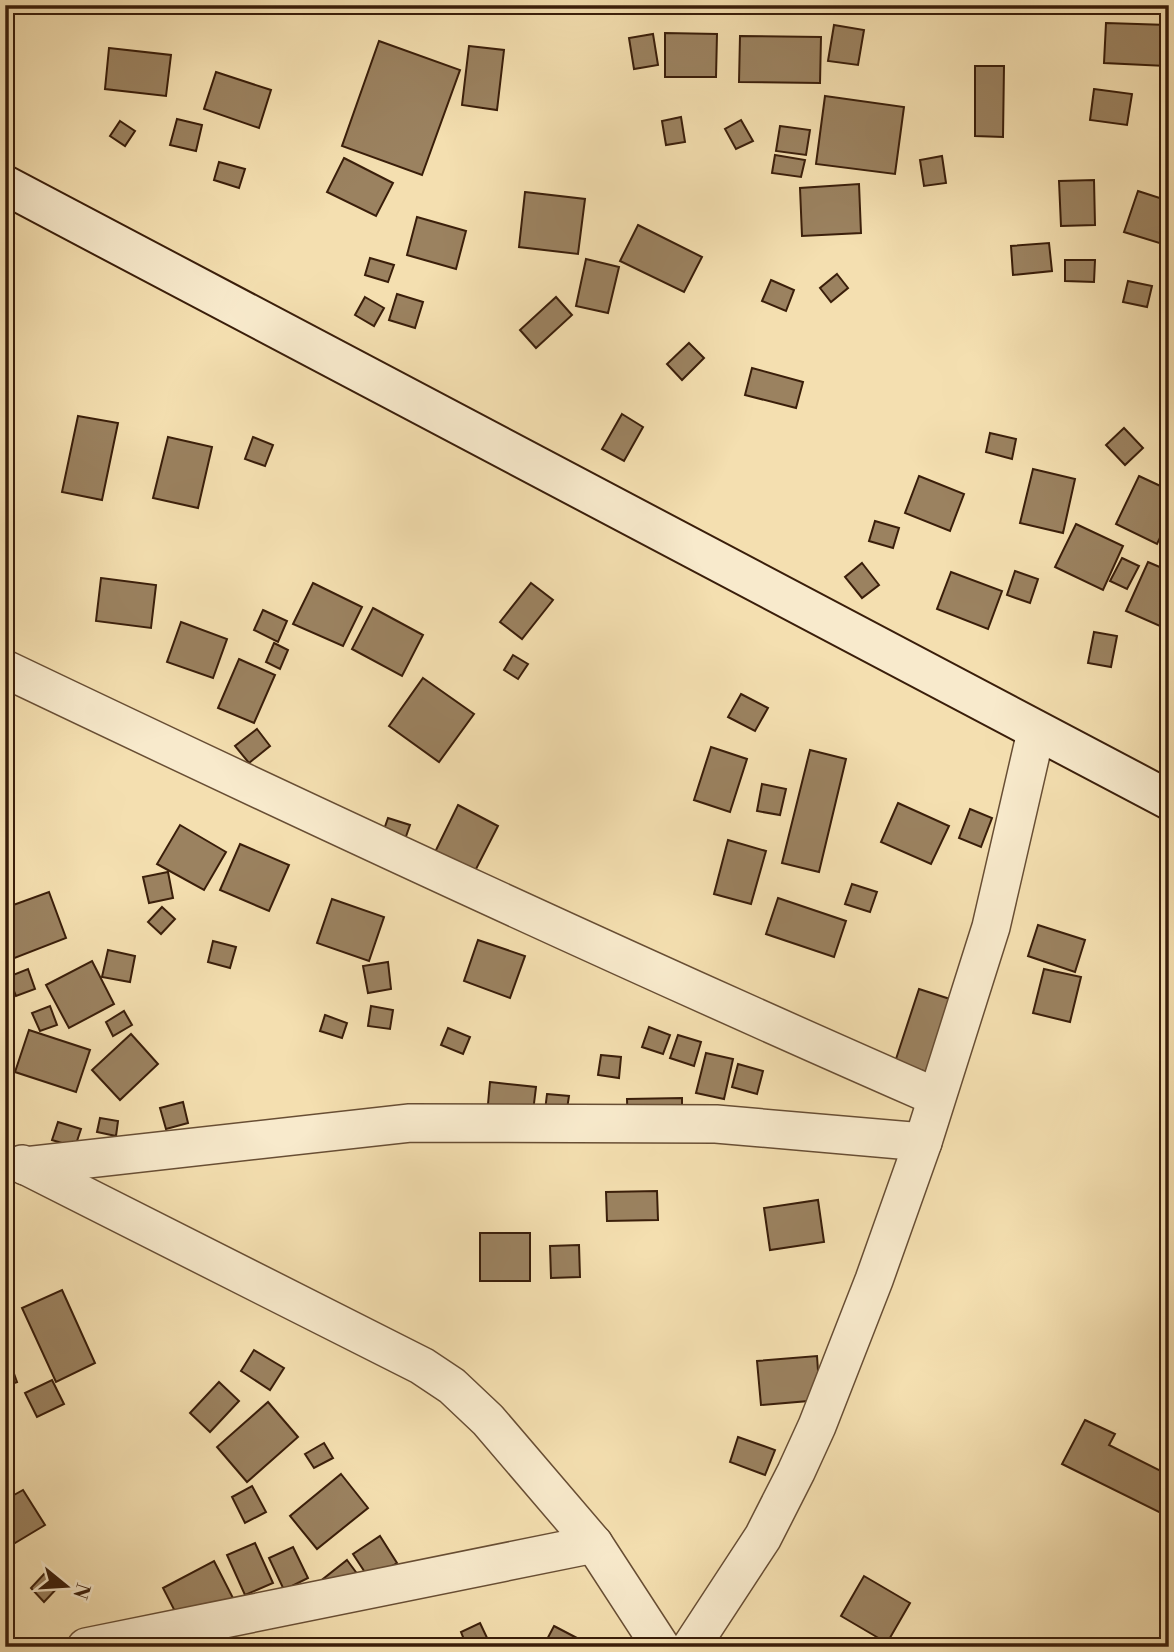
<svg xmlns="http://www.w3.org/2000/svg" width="1174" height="1652" viewBox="0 0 1174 1652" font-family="'Libre Bodoni',serif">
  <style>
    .building { fill: #9b8260; stroke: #3a1e0a; stroke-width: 2 }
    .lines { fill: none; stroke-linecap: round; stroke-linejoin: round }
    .street-casing { stroke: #684e34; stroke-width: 40 }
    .secondary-casing { stroke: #3a1e0a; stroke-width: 42 }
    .street { stroke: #f8eacc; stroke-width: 37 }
    .secondary { stroke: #f8eacc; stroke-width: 38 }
  </style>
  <rect width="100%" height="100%" fill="#f4dfb0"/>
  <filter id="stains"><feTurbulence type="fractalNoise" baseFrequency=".00286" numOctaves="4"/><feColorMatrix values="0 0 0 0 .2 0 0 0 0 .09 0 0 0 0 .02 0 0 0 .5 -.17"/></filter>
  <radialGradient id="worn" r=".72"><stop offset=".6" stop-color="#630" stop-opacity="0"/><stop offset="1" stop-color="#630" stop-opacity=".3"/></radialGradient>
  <g class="building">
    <polygon points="1106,23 1168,25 1166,66 1104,63"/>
    <polygon points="834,25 864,30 858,65 828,61"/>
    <polygon points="665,33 717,34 716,77 665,77"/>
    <polygon points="653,34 658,65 634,69 629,38"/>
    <polygon points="740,36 821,37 820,83 739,82"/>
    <polygon points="379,41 460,70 422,175 342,146"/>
    <polygon points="469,46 504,50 497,110 462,105"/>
    <polygon points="109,48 171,55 166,96 105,89"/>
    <polygon points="975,66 1004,66 1003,137 975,136"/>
    <polygon points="216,72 271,90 259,128 204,109"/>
    <polygon points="1094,89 1132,94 1127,125 1090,120"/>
    <polygon points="825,96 904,107 895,174 816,164"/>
    <polygon points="681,117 685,142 666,145 662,121"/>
    <polygon points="177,119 202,125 196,151 170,145"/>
    <polygon points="741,120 753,141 736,149 725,129"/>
    <polygon points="120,121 135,131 125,146 110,136"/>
    <polygon points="780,126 810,130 806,155 776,151"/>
    <polygon points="775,155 805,160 801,177 772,173"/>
    <polygon points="942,156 946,183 924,186 920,160"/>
    <polygon points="344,158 393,183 376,216 327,192"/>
    <polygon points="219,162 245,169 239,188 214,180"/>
    <polygon points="1094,180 1095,225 1061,226 1059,181"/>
    <polygon points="859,184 861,233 802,236 800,188"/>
    <polygon points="1138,191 1169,201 1169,246 1124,232"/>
    <polygon points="525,192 585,199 578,254 519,247"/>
    <polygon points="417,217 466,231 456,269 407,255"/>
    <polygon points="638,225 702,257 684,292 620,261"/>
    <polygon points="1049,243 1052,271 1013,275 1011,246"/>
    <polygon points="370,258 394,265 388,282 365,275"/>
    <polygon points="586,259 619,267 608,313 576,306"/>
    <polygon points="1065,260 1095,260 1094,282 1065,281"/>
    <polygon points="1163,271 1169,272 1169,297 1161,296"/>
    <polygon points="837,274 848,288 831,302 820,288"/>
    <polygon points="771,280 794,290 786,311 762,301"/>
    <polygon points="1128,281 1152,286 1147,307 1123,302"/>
    <polygon points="397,294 423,302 415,328 389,320"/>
    <polygon points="365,297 384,308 374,326 355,315"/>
    <polygon points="556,297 572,315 536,348 520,330"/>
    <polygon points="689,343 704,358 682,380 667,364"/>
    <polygon points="752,368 803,382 796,408 745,395"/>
    <polygon points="622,414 643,427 624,461 602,449"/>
    <polygon points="78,416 118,423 102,500 62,492"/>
    <polygon points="1124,428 1143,448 1125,465 1106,445"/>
    <polygon points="990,433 1016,439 1012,459 986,452"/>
    <polygon points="168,437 212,447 198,508 153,498"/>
    <polygon points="253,437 273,445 265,466 245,459"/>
    <polygon points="1033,469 1075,479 1063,533 1020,523"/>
    <polygon points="919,476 964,494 950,531 905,513"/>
    <polygon points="1139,476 1169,490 1169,519 1157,544 1116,524"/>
    <polygon points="875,521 899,528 893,548 869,541"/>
    <polygon points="1076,524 1123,546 1103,590 1055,567"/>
    <polygon points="1122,558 1139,566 1127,589 1110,581"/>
    <polygon points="1148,562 1169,571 1169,630 1126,611"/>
    <polygon points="862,563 879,585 862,598 845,577"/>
    <polygon points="1015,571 1038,579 1030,603 1007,595"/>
    <polygon points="951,572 1002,591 988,629 937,609"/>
    <polygon points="101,578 156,585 151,628 96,621"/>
    <polygon points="313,583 362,607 343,646 293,624"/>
    <polygon points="531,583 553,600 522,639 500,622"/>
    <polygon points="373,608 423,635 402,676 352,649"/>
    <polygon points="263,610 287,621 278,642 254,630"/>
    <polygon points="181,622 227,639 213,678 167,662"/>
    <polygon points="1094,632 1117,636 1111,667 1088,663"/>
    <polygon points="274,643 288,650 280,669 266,662"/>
    <polygon points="513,655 528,664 518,679 504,670"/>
    <polygon points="239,659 275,675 254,723 218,708"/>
    <polygon points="423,678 474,714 439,762 389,726"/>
    <polygon points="741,694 768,708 755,731 728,717"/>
    <polygon points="257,729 270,746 249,763 235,746"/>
    <polygon points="711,747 747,759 730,812 694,800"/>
    <polygon points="810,750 846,759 819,872 782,863"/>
    <polygon points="762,784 786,789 780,815 757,811"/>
    <polygon points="898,803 949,826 931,864 881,842"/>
    <polygon points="458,805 498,826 474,873 435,852"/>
    <polygon points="970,809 992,818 981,847 959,838"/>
    <polygon points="388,818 410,825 403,845 381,838"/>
    <polygon points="180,825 226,852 204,890 157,864"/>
    <polygon points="728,840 766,851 751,904 714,894"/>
    <polygon points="240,844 289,865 269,911 220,890"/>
    <polygon points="168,872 173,898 149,903 143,877"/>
    <polygon points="852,884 877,892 870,912 845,904"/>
    <polygon points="49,892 66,938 12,959 5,939 5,908"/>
    <polygon points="778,898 846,921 834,957 766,934"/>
    <polygon points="332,899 384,917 369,961 317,943"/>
    <polygon points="162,907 175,919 161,934 148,922"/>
    <polygon points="1038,925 1085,940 1075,972 1028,956"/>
    <polygon points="478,940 525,956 510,998 464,981"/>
    <polygon points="213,941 236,947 230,968 208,962"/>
    <polygon points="108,950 135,956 130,982 102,977"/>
    <polygon points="92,961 114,1004 69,1028 46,985"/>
    <polygon points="388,962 391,989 368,993 363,966"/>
    <polygon points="28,969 35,989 16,996 8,977"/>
    <polygon points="1044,969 1081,977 1070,1022 1033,1013"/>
    <polygon points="919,989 956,1001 933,1074 895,1062"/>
    <polygon points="50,1006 57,1025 40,1031 32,1013"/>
    <polygon points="371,1006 393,1010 390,1029 368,1026"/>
    <polygon points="124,1011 132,1025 113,1036 106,1022"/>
    <polygon points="325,1015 347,1023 342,1038 320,1031"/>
    <polygon points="649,1027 670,1035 663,1054 642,1047"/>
    <polygon points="448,1028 470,1037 463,1054 441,1045"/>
    <polygon points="29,1030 90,1050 76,1092 15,1072"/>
    <polygon points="131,1034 158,1064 120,1100 92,1070"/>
    <polygon points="678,1035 701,1042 694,1066 670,1058"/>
    <polygon points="706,1053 733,1059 724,1099 696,1093"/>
    <polygon points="601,1055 621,1057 619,1078 598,1075"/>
    <polygon points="738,1064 763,1071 757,1094 732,1087"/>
    <polygon points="490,1082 536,1087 532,1120 487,1115"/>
    <polygon points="547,1094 569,1096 565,1122 544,1119"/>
    <polygon points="682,1098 682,1133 628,1134 627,1099"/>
    <polygon points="183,1102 188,1123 166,1129 160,1108"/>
    <polygon points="100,1118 118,1121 116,1136 97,1132"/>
    <polygon points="58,1122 81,1129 75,1147 52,1140"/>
    <polygon points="657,1191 658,1220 607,1221 606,1192"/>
    <polygon points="818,1200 824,1242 770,1250 764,1208"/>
    <rect x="480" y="1233" width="50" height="48"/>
    <polygon points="579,1245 580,1277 551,1278 550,1246"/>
    <polygon points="62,1290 95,1363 56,1382 22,1308"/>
    <polygon points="254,1350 284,1368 270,1390 241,1371"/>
    <polygon points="817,1356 820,1400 761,1405 757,1361"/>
    <polygon points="11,1365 17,1382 5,1386 5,1367"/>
    <polygon points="52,1380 64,1404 37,1417 25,1393"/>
    <polygon points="219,1382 239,1401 210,1432 190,1413"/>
    <polygon points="268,1402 298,1437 247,1482 217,1447"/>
    <polygon points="1085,1420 1115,1434 1109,1445 1169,1475 1169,1517 1062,1464"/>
    <polygon points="738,1437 775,1450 765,1475 730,1462"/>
    <polygon points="324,1443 333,1458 314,1468 305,1454"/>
    <polygon points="341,1474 368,1508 317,1549 290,1516"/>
    <polygon points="252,1486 266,1512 245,1523 232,1497"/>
    <polygon points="23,1490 45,1525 5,1549 5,1500"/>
    <polygon points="380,1536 397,1563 370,1580 353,1554"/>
    <polygon points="255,1543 273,1583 245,1595 227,1555"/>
    <polygon points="293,1547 308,1578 284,1590 269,1558"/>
    <polygon points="347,1560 364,1583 340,1602 323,1579"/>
    <polygon points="214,1561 234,1600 183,1627 163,1588"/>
    <polygon points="46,1572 60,1585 44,1602 31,1588"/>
    <polygon points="864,1576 910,1603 887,1643 841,1616"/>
    <polygon points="480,1623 489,1642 478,1647 467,1647 461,1632"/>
    <polygon points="554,1626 577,1638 572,1647 543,1647"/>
  </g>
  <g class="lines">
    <defs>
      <g id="street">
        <path d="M5 669C313 816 623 960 936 1097"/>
        <polyline points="22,1164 422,1366 452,1386 488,1420 594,1544 661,1647"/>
        <polyline points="25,1166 410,1123 716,1124 923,1142"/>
        <polyline points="86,1647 594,1544"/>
        <polyline points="691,1647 763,1537 796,1472 817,1426 874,1280 923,1142 991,927 1036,732"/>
      </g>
      <polyline id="secondary" points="5,185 1169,800"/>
    </defs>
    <use href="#street" class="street-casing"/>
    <use href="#secondary" class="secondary-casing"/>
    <use href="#street" class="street"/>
    <use href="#secondary" class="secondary"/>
  </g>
  <rect width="1174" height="1652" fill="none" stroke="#f4dfb0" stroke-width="28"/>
  <rect x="7" y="7" width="1160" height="1638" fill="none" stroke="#3a1e0a" stroke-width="3.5"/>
  <rect x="14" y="14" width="1146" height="1624" fill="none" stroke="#3a1e0a" stroke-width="2"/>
  <g transform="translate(66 1586) rotate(108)" stroke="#f8eacc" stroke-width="5" paint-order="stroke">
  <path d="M0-5L12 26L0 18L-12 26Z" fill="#3a1e0a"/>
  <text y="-10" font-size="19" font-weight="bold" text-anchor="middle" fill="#3a1e0a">N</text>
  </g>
  <rect width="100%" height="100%" filter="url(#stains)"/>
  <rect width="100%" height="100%" fill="url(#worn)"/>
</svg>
